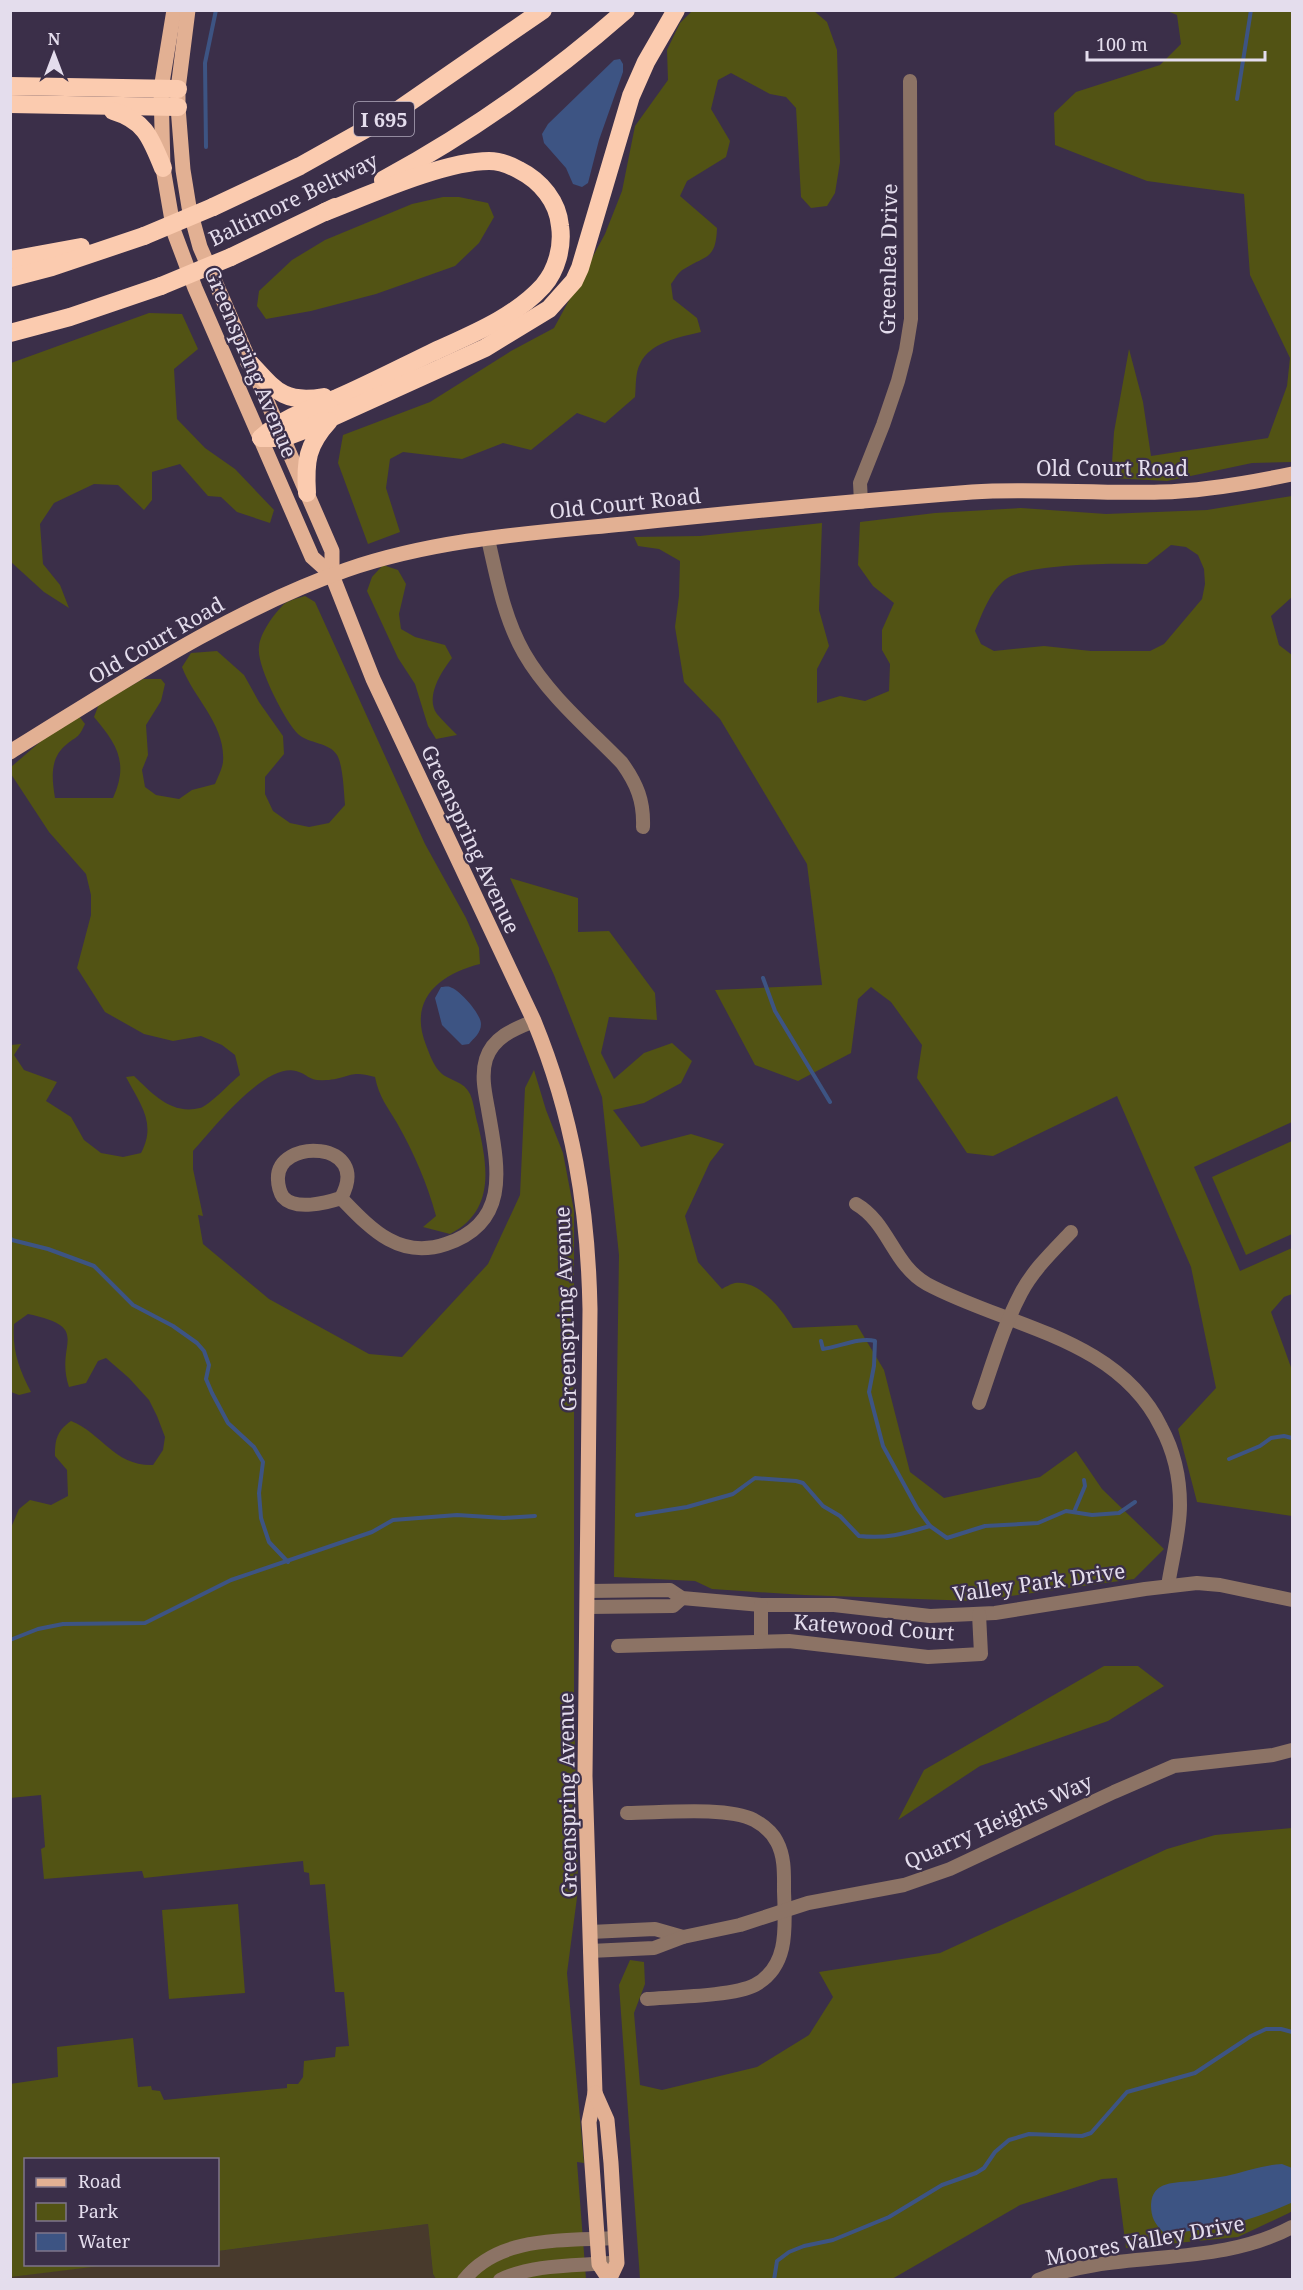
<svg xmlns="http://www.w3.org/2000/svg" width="1303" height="2290" viewBox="0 0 1303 2290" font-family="'Noto Serif',serif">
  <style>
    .commercial { fill: #483a2c }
    .green { fill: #525314; fill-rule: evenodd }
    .water { fill: #3d5483 }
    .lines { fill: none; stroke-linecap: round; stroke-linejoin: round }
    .stream { stroke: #3d5483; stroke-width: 4 }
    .minor { stroke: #8c7365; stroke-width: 14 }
    .major { stroke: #e2b093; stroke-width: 15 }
    .highway { stroke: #fbcbaf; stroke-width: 18 }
    .highway-bridge { stroke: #fbcbaf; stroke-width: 18 }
    .labels { text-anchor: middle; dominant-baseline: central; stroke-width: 4.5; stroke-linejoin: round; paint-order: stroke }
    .shield { fill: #3b2f49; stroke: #b1a9bc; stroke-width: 1.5 }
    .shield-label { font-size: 20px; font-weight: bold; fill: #e4dded }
    .street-label { font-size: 21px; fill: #e4dded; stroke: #3b2f49 }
  </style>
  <rect width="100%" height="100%" fill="#3b2f49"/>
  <polygon class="commercial" points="428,2224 433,2274 436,2279 11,2280 10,2277 108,2264 218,2264 218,2251"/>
  <g class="green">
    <path d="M692 11H814L827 22 837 50 840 162 835 193 827 206 811 208 801 197 796 108 786 97 770 94 731 73 718 80 711 109 730 141 726 157 687 181 680 196 717 228C716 260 706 255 684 269 678 272 675 279 671 284L673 299 697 318 701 332C680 337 650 342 640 364 635 373 636 387 635 397L605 423 577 413 531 450 503 443 462 459 403 452 390 459 386 488 400 532 368 544 338 463 343 435 430 402 511 351 554 328 605 234 622 191 635 126 668 80 667 50 680 23Z"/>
    <polygon points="1167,11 1292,11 1292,462 1252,463 1167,481 1111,478 1114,432 1129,349 1143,402 1151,456 1268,438 1287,386 1290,358 1250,275 1244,194 1147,181 1055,145 1054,113 1076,92 1160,65 1181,44 1177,15"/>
    <polygon points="443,197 459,197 488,203 494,217 479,243 455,266 376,294 311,311 266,319 257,306 259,291 292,260 325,240 412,204"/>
    <polygon points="149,313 182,314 198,349 174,369 177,419 205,448 235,469 274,510 270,523 237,512 221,497 208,496 180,464 152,472 152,500 144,510 118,485 94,484 54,503 40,524 43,564 60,585 69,608 44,592 11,562 11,363"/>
    <path d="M1292 496V597L1271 616 1279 645 1292 655V1122L1194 1167 1240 1271 1292 1248V1294L1284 1297 1271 1312 1292 1370V1516L1197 1502 1178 1429 1216 1388 1191 1267 1117 1096 993 1156 967 1153 917 1078 922 1045 891 1002 871 987 858 999 851 1053 798 1081 755 1065 715 990 822 985 807 864 720 719 684 682 675 627 679 596 680 561 659 549 638 546 634 537 700 536 822 523 819 610 829 646 817 669V703L840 696 865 701 889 691 890 664 882 650V630L894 603 873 586 858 565 860 522 935 513 1021 508 1106 514 1207 510ZM1171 545 1186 547 1198 555 1204 569 1205 584 1202 599 1164 644 1150 651H1091L1044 646 994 651 981 644 975 631C982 614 990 591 1006 579 1028 563 1118 563 1147 564Z"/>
    <path d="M383 565 398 570 406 584 399 614 401 629 415 637 445 645 452 658C441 672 425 697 437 714 443 721 450 728 457 735L436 739 428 726 415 684 398 658 367 591 372 577Z"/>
    <path d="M305 596 315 602 425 844 466 918 479 948 480 964C439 974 408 1000 426 1045 430 1055 433 1065 441 1073 450 1081 464 1081 470 1094 474 1103 475 1115 478 1125 488 1167 495 1211 450 1234L423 1227 436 1216C427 1183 414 1153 397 1123 387 1106 379 1097 375 1077 349 1069 349 1079 326 1080 309 1082 308 1074 296 1071 264 1063 212 1130 193 1151V1169L203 1216 198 1215 203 1244 269 1299 369 1354 402 1357 488 1264 520 1195 525 1088 534 1070 546 1110 563 1153 574 1211V1706L578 1890 567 1973 584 2163 577 2162 586 2279H436L433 2274 428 2224 218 2251V2160H26V2264L108 2265 11 2277 10 2084 58 2077 57 2047 133 2038 138 2087 151 2086 152 2090 160 2091 164 2100 287 2088V2084H298L303 2077 304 2061 335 2057 336 2047 349 2046 344 1992H335L325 1884 310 1885 309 1873 304 1872 303 1861 144 1878 142 1871 44 1879 41 1849 45 1847 41 1795 10 1798V1530L19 1509 30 1500 51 1505 68 1496 67 1470 55 1456C55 1439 57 1431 71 1421 103 1434 114 1466 153 1465L163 1450 165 1437 157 1416 149 1400 129 1378 106 1358 98 1361 86 1383 69 1387C54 1343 94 1328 28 1314L14 1324C12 1350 19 1369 31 1392L19 1395 11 1392V1045L21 1044 14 1055 24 1070 57 1082 46 1101 71 1117 84 1140 101 1153 123 1157 141 1153C157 1123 140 1104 126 1077L134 1076C153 1094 171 1115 200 1108 209 1106 231 1082 240 1075L235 1055 222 1045 201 1036 173 1041 144 1034 105 1012 77 968 91 915V895L86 874 49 832 11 774V767L62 723 79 716 85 724C78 739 78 735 67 744 49 758 52 779 55 798H113C129 763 117 744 94 717L99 704 143 679H161L165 684 161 701 146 725 148 755 142 770 145 787 156 795 179 799 192 790 215 784C218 777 222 769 223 762 226 725 194 699 182 667L191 653 217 651 244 675 259 702 283 736 284 754 265 777V794L273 811 290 823 309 827 329 823 345 805C344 793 343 765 337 755 329 742 309 744 298 734 285 721 256 665 259 647 260 633 274 614 284 604 290 600 299 598 305 596Z"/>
    <path d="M510 878 578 898V932L609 931 655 993 657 1020 609 1017 601 1053 614 1079 644 1053 672 1043 692 1061 681 1083 644 1103 613 1110 641 1147 691 1134 724 1144 710 1162 685 1216 698 1262 722 1289C725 1287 731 1284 735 1283 760 1280 782 1310 793 1328L857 1325 884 1370 910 1472 944 1498 1040 1477 1076 1451 1102 1489 1164 1549 1134 1579 974 1601 804 1595 712 1589 695 1581 614 1577 619 1255 602 1097 554 975Z"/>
    <polygon points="1292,1141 1292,1234 1246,1255 1212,1177"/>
    <polygon points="1104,1666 1138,1666 1164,1686 1108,1721 980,1766 898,1820 924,1770"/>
    <polygon points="1292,1828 1292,2211 1289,2213 1238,2237 1126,2248 1117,2178 1102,2179 1020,2205 892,2279 640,2279 619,1985 630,1960 644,1962 645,1984 634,2013 640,2085 662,2090 757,2067 809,2035 833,1997 819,1972 940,1953 1167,1849 1215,1835"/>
    <polygon points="238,1904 245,1993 169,1999 162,1910"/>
  </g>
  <g class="water">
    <polygon points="620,59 623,64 623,72 599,140 588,183 582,187 573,184 566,168 544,143 542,134 548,124 614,60"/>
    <path d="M441 987C443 987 448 986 450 987 460 990 481 1014 481 1024 481 1033 474 1038 469 1044L462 1045 442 1025 435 998Z"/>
    <path d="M1282 2164 1292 2168 1291 2203C1249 2222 1210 2231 1164 2233 1155 2224 1151 2218 1151 2205 1152 2180 1176 2183 1194 2181 1205 2179 1216 2178 1226 2176 1245 2172 1263 2165 1282 2164Z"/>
  </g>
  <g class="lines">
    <g class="stream">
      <polyline points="1237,99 1251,10"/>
      <polyline points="206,147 205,63 216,10"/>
      <polyline points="763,978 775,1011 830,1102"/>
      <polyline points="10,1238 12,1240 48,1249 94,1266 133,1305 173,1326 197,1343 204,1351 209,1365 206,1379 212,1393 228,1423 254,1447 263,1462 259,1493 261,1518 269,1542 288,1562"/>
      <path d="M821 1341 823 1349C839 1347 859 1337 875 1341L874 1366 869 1392 883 1446 917 1508 930 1526"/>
      <polyline points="1229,1459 1260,1446 1271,1438 1284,1436 1292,1438"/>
      <polyline points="1074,1512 1085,1486 1084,1480"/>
      <path d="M637 1515 687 1507 733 1494 755 1478 796 1481 803 1483 823 1506 840 1516 859 1536C887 1539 903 1534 930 1526L947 1538 985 1526 1038 1523 1066 1511 1092 1515 1119 1513 1135 1502"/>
      <polyline points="10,1640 38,1629 63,1624 145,1623 231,1580 372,1532 393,1520 457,1515 504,1518 535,1516"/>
      <polyline points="774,2280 777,2261 789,2252 804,2246 833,2240 889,2217 942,2185 976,2173 984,2168 995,2152 1009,2140 1029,2134 1082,2136 1091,2133 1127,2092 1195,2073 1251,2036 1266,2029 1281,2029 1292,2032"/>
    </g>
    <g class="minor">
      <polyline points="861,502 860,483 883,425 898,381 906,350 911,319 910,81"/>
      <path d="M488 539C497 578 504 618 524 653 548 695 589 729 622 763 637 784 644 801 643 827"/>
      <path d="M341 1198C326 1203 295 1211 283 1197 280 1193 278 1185 278 1180 275 1137 373 1140 341 1198 371 1229 399 1260 446 1244 513 1222 497 1163 488 1109 485 1093 481 1075 486 1059 493 1037 514 1029 534 1021"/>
      <path d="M856 1204C889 1223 893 1265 927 1284 1007 1327 1117 1337 1161 1427 1174 1451 1180 1477 1180 1505 1180 1532 1172 1559 1168 1586"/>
      <path d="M979 1403C992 1366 1003 1327 1021 1293 1033 1270 1053 1251 1071 1232"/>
      <polyline points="588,1591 670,1590 682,1598 761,1605 834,1605 930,1616 995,1613 1145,1589 1197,1583 1220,1585 1292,1600"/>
      <polyline points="588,1607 673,1606 682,1598"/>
      <polyline points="761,1641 761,1605"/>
      <polyline points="618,1646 789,1641 928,1657 981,1654 979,1614"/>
      <path d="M627 1813C660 1813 726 1806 754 1820 763 1825 772 1832 777 1842 785 1857 784 1875 784 1891 785 1925 790 1966 755 1985 734 1996 673 1997 647 1999"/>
      <polyline points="590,1932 655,1929 683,1937"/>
      <polyline points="590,1951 654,1948 683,1937 740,1925 808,1903 904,1885 950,1869 1114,1792 1174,1766 1273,1755 1292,1750"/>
      <path d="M464 2280C499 2235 565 2241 616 2238"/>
      <path d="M500 2280C533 2264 573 2266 610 2263"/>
      <path d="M1038 2280C1119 2248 1214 2269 1292 2227"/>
    </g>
    <g class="major">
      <polyline points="174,10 161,89 163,168 174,232 195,288 312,557 332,575"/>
      <path d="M188 10 178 89V107L183 170 189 207 200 247 332 551V575L373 679 534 1021C573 1116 588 1207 590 1309L585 1776 595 2093 589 2122 599 2264 609 2279"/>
      <path d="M10 752C119 685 225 613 346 570 435 539 532 533 624 524 740 512 856 501 972 492 1035 488 1097 494 1160 492 1205 491 1249 483 1292 474"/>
      <polyline points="595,2093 607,2120 611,2163 617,2263 609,2280"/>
    </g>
    <g class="highway">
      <polyline points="10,86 178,89"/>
      <polyline points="10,104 178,107"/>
      <path d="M113 111C146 121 151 139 163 168"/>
      <path d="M383 180C470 133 552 75 626 10"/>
      <polyline points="213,207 300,166 391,115 543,10"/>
      <polyline points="231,257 335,207"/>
      <polyline points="10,260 81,247"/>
      <polyline points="10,278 52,267 144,236"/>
      <polyline points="10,333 70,317 161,286"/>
      <path d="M249 362C275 390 283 404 324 397"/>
      <path d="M261 438C283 418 310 409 337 398 369 384 400 368 431 353 470 335 514 318 543 286 557 270 563 246 560 226 558 202 541 181 519 170 510 165 500 161 489 161 444 161 369 195 325 212"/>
      <polyline points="261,438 283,438 304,430 485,348 549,309 574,281 580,268 631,96 646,62 676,10"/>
      <path d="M307 493C305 461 307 445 329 421"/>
    </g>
    <g class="highway-bridge">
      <polyline points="144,236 213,207"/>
      <polyline points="161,286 231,257"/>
    </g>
  </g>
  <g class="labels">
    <rect class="shield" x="354" y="102" width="60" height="34" rx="4.5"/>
    <g class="shield-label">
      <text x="384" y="119">I 695</text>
    </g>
    <g class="street-label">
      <text transform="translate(293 199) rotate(-26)">Baltimore Beltway</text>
      <text transform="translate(888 259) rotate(-89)">Greenlea Drive</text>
      <text transform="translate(251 362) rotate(67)">Greenspring Avenue</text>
      <text x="1112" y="468">Old Court Road</text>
      <text transform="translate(625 503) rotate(-6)">Old Court Road</text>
      <text transform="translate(156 640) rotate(-30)">Old Court Road</text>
      <text transform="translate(471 839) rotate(65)">Greenspring Avenue</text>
      <text transform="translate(565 1309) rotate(-92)">Greenspring Avenue</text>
      <text transform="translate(1039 1582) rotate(-8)">Valley Park Drive</text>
      <text transform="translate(874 1627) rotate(4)">Katewood Court</text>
      <text transform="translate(567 1795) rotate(-91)">Greenspring Avenue</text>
      <text transform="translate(998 1821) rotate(-24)">Quarry Heights Way</text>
      <text transform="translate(1145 2240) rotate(-10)">Moores Valley Drive</text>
    </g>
  </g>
  <rect width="1303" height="2290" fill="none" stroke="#e4dded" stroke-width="24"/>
  <rect x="24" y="2158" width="195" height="108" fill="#3b2f49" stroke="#7f758b" stroke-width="1.5"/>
  <rect x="36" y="2178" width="30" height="9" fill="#e2b093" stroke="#7f758b" stroke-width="1.5"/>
  <text x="78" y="2188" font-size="18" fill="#e4dded">Road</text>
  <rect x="36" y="2203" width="30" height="18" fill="#525314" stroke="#7f758b" stroke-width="1.5"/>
  <text x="78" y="2218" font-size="18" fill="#e4dded">Park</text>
  <rect x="36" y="2233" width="30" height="18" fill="#3d5483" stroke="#7f758b" stroke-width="1.5"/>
  <text x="78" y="2248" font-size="18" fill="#e4dded">Water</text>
  <g transform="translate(54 54)" stroke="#3b2f49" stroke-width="4.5" paint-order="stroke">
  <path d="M0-4.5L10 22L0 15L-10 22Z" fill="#e4dded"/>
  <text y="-9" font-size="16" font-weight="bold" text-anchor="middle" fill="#e4dded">N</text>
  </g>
  <path d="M1087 51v9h178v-9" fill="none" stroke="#e4dded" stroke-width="3"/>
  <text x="1096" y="51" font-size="18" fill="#e4dded" stroke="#3b2f49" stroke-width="4.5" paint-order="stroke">100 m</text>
</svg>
